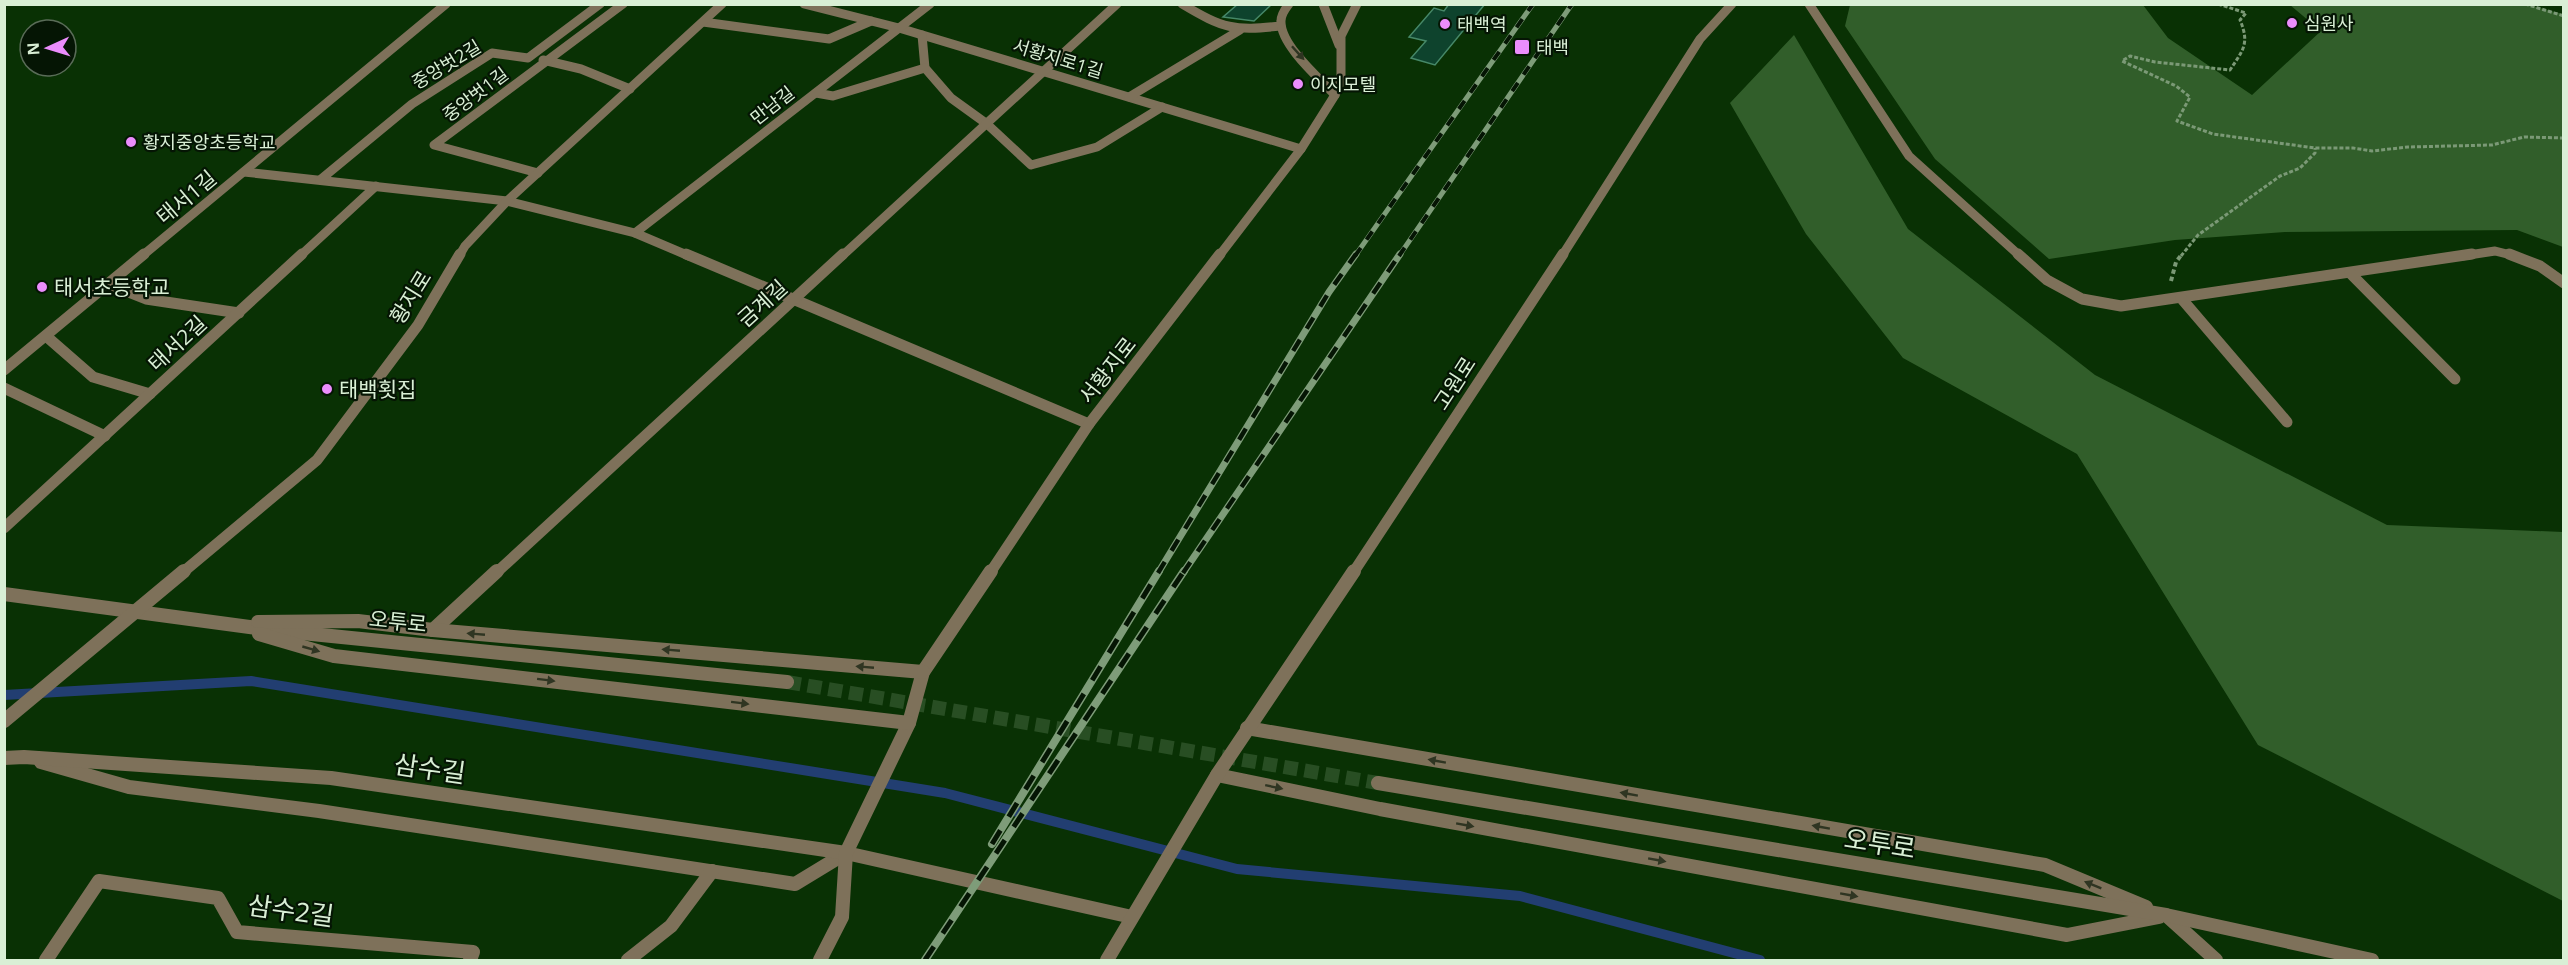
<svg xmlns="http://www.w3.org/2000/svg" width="2568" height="965" viewBox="0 0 2568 965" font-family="'Open Sans','Noto Sans KR',sans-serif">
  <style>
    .forest { fill: #315e2a }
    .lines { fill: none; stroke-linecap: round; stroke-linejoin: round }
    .stream { stroke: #223e71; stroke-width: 10 }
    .building { fill: #0e432d; stroke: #468868; stroke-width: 1.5 }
    .tertiary-tunnel { stroke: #284e23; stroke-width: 14; stroke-dasharray: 14 7; stroke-linecap: butt }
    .path-far1 { stroke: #7b9976; stroke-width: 3; stroke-dasharray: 4 2; stroke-linecap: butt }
    .path { stroke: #7b9976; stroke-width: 4; stroke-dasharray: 4.5 3; stroke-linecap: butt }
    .service-far2 { stroke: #7e715a; stroke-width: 9 }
    .service-far1 { stroke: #7e715a; stroke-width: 11 }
    .service { stroke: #7e715a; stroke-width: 14 }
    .minor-far2 { stroke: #7e715a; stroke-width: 9 }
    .minor-far1 { stroke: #7e715a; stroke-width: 11 }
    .minor { stroke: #7e715a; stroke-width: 14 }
    .tertiary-far2 { stroke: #7e715a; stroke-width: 9 }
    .tertiary-far1 { stroke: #7e715a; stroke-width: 11 }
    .tertiary { stroke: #7e715a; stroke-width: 14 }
    .rail-far2-casing { stroke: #7e9c79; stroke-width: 5 }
    .rail-far1-casing { stroke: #7e9c79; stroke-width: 7 }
    .rail-casing { stroke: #7e9c79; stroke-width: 8 }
    .rail-far2 { stroke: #051504; stroke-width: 4; stroke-dasharray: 10; stroke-linecap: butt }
    .rail-far1 { stroke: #051504; stroke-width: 4.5; stroke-dasharray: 13; stroke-linecap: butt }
    .rail { stroke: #051504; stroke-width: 5; stroke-dasharray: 16; stroke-linecap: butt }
    .oneway { fill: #2f3522 }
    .poi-dot { fill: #eb8dfc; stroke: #051504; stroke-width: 2 }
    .labels { text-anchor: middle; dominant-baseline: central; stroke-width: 4.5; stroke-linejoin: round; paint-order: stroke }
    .far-poi-label { font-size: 18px; fill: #d9efd5; stroke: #051504; text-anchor: start }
    .far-street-label { font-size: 18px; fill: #d9efd5; stroke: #051504 }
    .street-label { font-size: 21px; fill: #d9efd5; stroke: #051504 }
    .poi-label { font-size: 21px; fill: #d9efd5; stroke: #051504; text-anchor: start }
    .near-street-label { font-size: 26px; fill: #d9efd5; stroke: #051504 }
  </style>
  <rect width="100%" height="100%" fill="#093104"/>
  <g class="forest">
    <polygon points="2524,4 2563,14 2563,247 2517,230 2285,232 2175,240 2049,259 1935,159 1845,26 1850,5 2143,5 2168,38 2252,95 2321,31 2290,5"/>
    <polygon points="1794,35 1908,229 2095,375 2387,525 2563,532 2563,901 2258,745 2077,454 1903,358 1806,234 1730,103"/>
  </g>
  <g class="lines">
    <polyline class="stream" points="4,695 251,681 945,793 1237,869 1520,896 1760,960"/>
  </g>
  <g class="building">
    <polygon points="1238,4 1272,4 1254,21 1223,17"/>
    <polygon points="1449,4 1485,4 1435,65 1411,58 1426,41 1409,37 1434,8 1444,11"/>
  </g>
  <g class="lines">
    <polyline class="tertiary-tunnel" points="787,682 1378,783"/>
    <g class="path-far1">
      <path d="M2218 4 2246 13 2240 20C2250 44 2243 50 2230 70L2155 62 2130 56 2122 61 2176 86 2190 97 2177 121 2213 134 2315 148H2353L2372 151 2408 147 2492 145 2524 137 2564 138"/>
      <polyline points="2525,4 2564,16"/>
      <polyline points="2181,256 2198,235 2280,176 2300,168 2315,153 2315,148"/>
    </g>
    <polyline class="path" points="2171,281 2176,262 2182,254"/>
    <g class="service-far2">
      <polyline points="1809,4 1909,156 2020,256"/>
      <polyline points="2462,256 2495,251 2515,256"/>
    </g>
    <g class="service-far1">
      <polyline points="2018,254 2047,280 2082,299 2121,306 2472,254"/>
      <polyline points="2509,254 2540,266 2564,283"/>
      <polyline points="2350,273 2455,379"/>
      <polyline points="2181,298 2287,422"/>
    </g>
    <polyline class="service" points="41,762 129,787 319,811 795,884 846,853"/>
    <g class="minor-far2">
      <polyline points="804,4 899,28 1301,149"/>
      <path d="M1182 4C1224 29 1233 31 1281 26"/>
      <path d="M1289 4C1285 9 1281 15 1281 21 1280 45 1320 79 1335 95"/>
      <polyline points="1323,4 1339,45"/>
      <polyline points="703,22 829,39 871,21"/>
      <polyline points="922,35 925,68 951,98 987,124 1031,165 1097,147 1162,107"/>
      <polyline points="543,60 581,69 630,89"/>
      <polyline points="816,93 833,96 925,68"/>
      <polyline points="1129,97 1240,30"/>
      <polyline points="244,172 507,201 635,233 689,256"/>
      <polyline points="538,173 434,145 623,4"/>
      <polyline points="320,180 412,104 492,53 528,58 600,4"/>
      <polyline points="635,233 930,4"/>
      <polyline points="142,256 446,4"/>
      <polyline points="300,256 376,186"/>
      <polyline points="842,256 1117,4"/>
      <polyline points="1219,256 1301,149 1335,95 1341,80 1341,36 1357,4"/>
    </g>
    <g class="minor-far1">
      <polyline points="686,254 1089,424"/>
      <polyline points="108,284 146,299 239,313"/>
      <polyline points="46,336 93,377 150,394"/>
      <polyline points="4,370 144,254"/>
      <polyline points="4,388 105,436"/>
      <polyline points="4,528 302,254"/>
      <polyline points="496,573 843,254"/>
      <polyline points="990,573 1089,424 1220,254"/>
    </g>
    <g class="minor">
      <polyline points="433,630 497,571"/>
      <polyline points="4,758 24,757 331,778 846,853 1132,917"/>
      <polyline points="2166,915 2216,960"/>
      <polyline points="46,960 99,881 218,898 237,932 473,952 470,960"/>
      <polyline points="628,960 671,926 712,871"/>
      <polyline points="820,960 842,917 846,853 909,723 923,672 991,571"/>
    </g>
    <g class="tertiary-far2">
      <polyline points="459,256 465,246 507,201 722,4"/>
      <polyline points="1562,256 1700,39 1732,4"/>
    </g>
    <g class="tertiary-far1">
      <polyline points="182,573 317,460 418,325 460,254"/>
      <polyline points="1353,573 1563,254"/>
    </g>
    <g class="tertiary">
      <polyline points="4,594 272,630 787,682"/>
      <polyline points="258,622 358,621 433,630 923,672"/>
      <polyline points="259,634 334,656 909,723"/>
      <polyline points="4,721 184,571"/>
      <polyline points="1247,728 2045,865 2146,907"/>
      <polyline points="1217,775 1380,809 2067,935 2159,917"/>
      <polyline points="1378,783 2166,915 2372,960"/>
      <polyline points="1107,960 1217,775 1354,571"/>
    </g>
    <defs>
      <g id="rail-far2">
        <polyline points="1355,256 1533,4"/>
        <polyline points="1399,256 1572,4"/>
      </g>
      <g id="rail-far1">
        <polyline points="1158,573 1329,292 1356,254"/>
        <polyline points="1183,573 1400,254"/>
      </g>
      <g id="rail">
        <polyline points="992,844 1159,571"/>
        <polyline points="925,960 1184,571"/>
      </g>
    </defs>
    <use href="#rail-far2" class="rail-far2-casing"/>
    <use href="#rail-far1" class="rail-far1-casing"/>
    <use href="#rail" class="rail-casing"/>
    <use href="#rail-far2" class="rail-far2"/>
    <use href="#rail-far1" class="rail-far1"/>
    <use href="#rail" class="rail"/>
  </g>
  <defs><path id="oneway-solid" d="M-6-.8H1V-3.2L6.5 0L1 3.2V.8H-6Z" transform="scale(1.5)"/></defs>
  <g class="oneway">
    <use href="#oneway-solid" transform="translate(1298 53) rotate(48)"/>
    <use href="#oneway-solid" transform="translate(476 634) rotate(-175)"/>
    <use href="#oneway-solid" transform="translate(311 649) rotate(16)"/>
    <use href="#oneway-solid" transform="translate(671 650) rotate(-175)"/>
    <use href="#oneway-solid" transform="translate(865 667) rotate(-175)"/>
    <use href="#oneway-solid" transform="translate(546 680) rotate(7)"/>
    <use href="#oneway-solid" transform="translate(740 703) rotate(7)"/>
    <use href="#oneway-solid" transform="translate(1437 761) rotate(-170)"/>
    <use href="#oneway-solid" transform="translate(1274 787) rotate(12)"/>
    <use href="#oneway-solid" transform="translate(1629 794) rotate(-170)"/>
    <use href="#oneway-solid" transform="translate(1465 825) rotate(10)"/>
    <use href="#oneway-solid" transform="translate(1821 827) rotate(-170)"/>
    <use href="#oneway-solid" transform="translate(1657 860) rotate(10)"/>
    <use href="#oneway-solid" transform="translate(2093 885) rotate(-158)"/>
    <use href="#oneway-solid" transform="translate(1849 895) rotate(10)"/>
  </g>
  <g class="poi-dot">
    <circle cx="2292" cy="23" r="6"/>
    <circle cx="1445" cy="24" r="6"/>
    <rect x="1514" y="39" width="16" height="16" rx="3"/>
    <circle cx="1298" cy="84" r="6"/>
    <circle cx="131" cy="142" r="6"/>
    <circle cx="42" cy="287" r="6"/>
    <circle cx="327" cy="389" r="6"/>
  </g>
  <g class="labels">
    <g class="far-poi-label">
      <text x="2304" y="23">심원사</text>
      <text x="1457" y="24">태백역</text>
      <text x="1536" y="47">태백</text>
      <text x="1310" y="84">이지모텔</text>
      <text x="143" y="142">황지중앙초등학교</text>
    </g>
    <g class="far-street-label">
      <text transform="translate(1058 58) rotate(17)">서황지로1길</text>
      <text transform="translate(446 64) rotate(-31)">중앙벗2길</text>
      <text transform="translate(475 94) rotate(-37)">중앙벗1길</text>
      <text transform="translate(772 105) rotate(-38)">만남길</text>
    </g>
    <g class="street-label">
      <text transform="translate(186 197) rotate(-40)">태서1길</text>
      <text transform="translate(410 297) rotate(-58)">황지로</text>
      <text transform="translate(762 303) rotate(-42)">금계길</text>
      <text transform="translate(177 343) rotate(-43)">태서2길</text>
      <text transform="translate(1107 370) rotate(-52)">서황지로</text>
      <text transform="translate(1454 383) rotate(-57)">고원로</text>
      <text transform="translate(398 621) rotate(6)">오투로</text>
    </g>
    <g class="poi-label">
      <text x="54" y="287">태서초등학교</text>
      <text x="339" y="389">태백횟집</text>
    </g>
    <g class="near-street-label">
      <text transform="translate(430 768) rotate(8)">삼수길</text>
      <text transform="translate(1880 843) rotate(9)">오투로</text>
      <text transform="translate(291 910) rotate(8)">삼수2길</text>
    </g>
  </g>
  <rect width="2568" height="965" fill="none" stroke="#d9efd5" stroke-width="12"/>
  <g transform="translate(48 48) rotate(266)"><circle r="28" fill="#051504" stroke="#5a6c58" stroke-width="1.5"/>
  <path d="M0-4.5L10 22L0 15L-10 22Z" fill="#eb8dfc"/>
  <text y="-9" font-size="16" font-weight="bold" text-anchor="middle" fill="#d9efd5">N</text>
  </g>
</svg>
